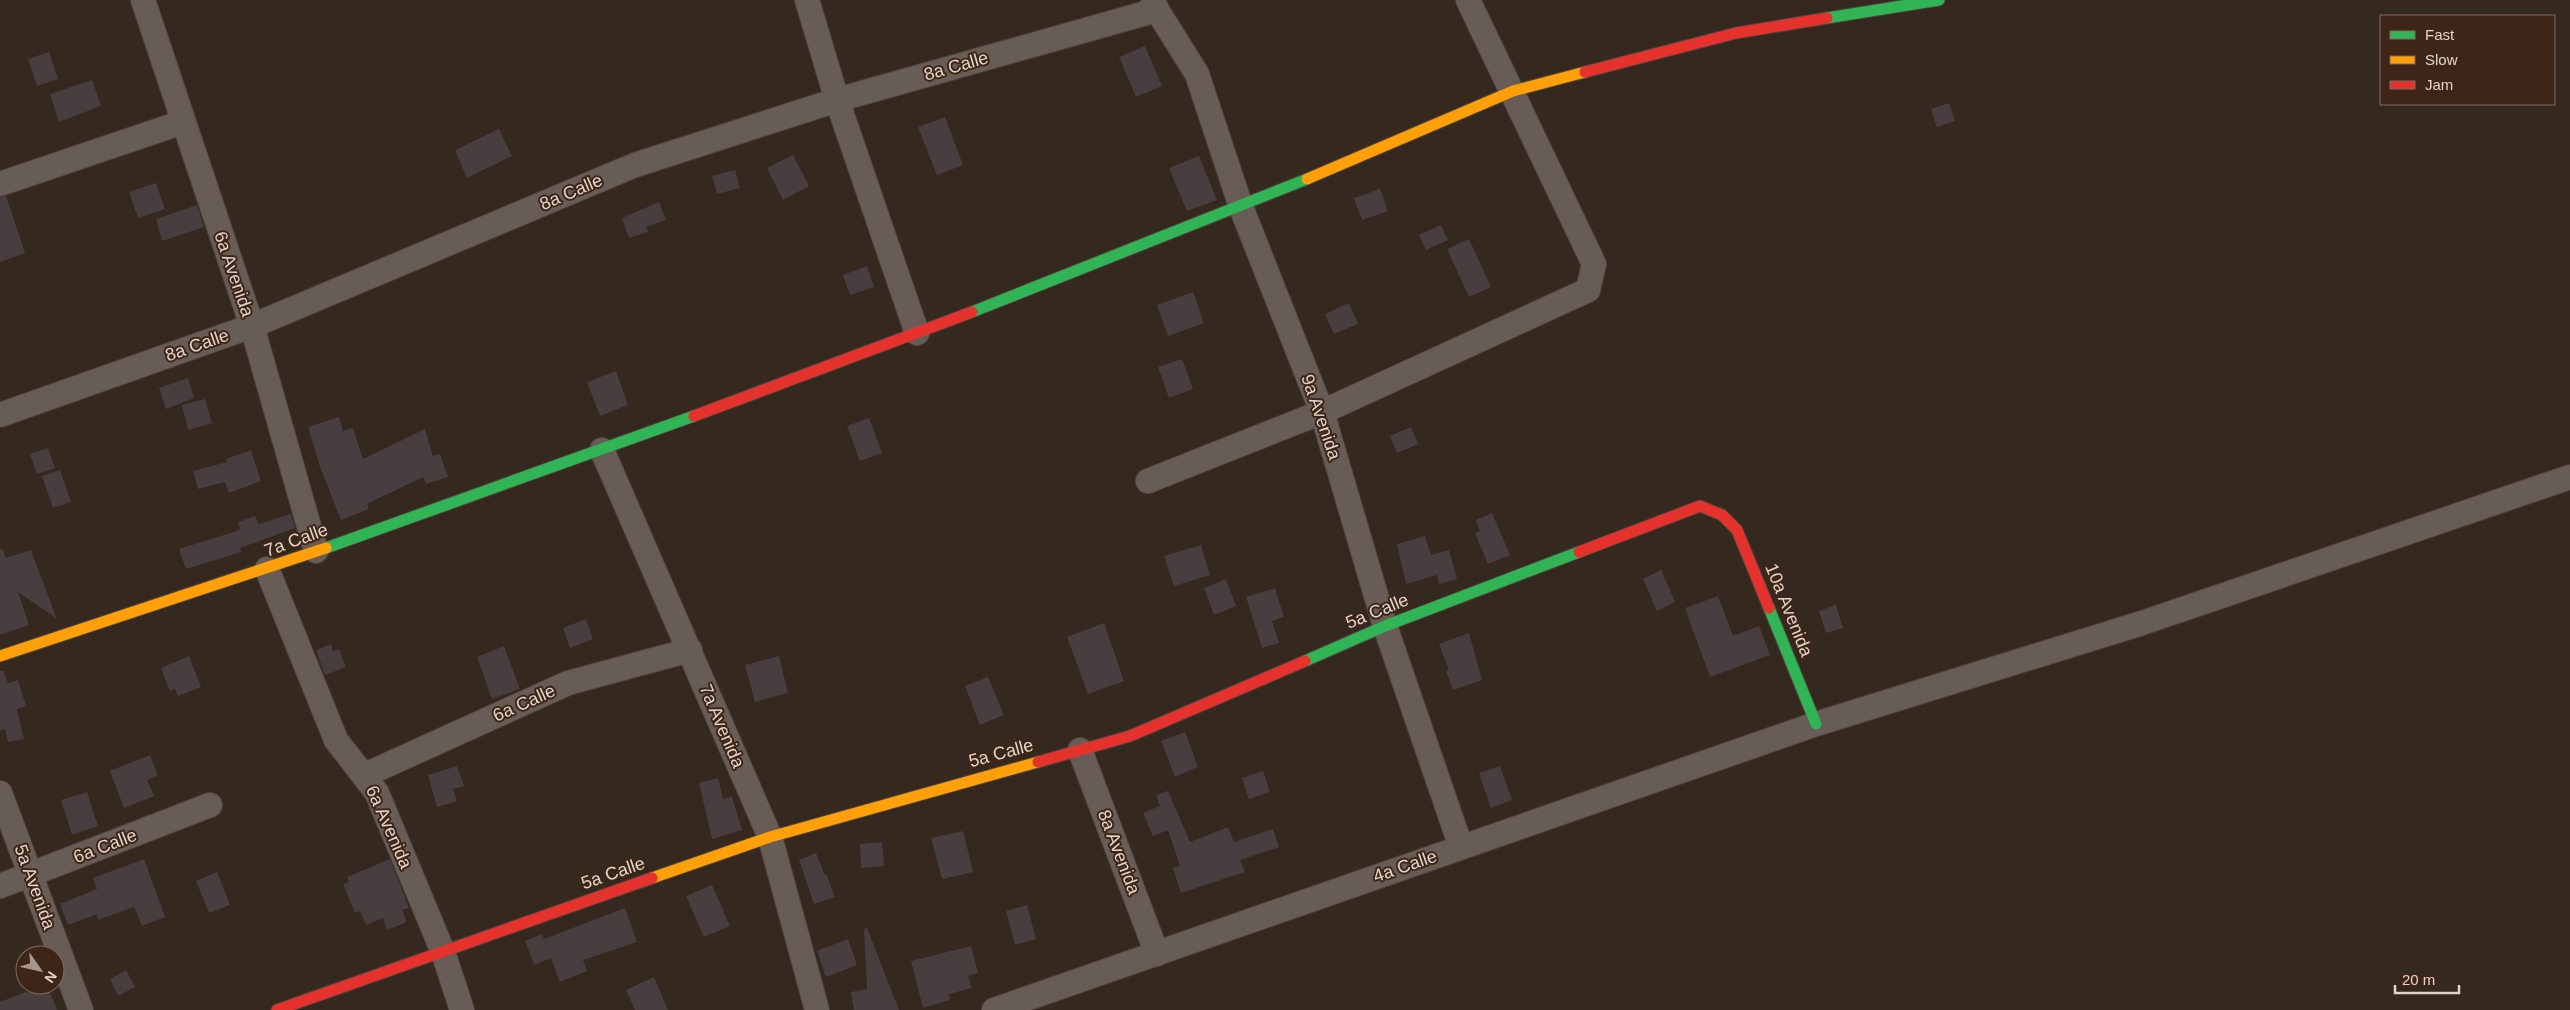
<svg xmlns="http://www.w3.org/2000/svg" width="2570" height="1010" viewBox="0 0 2570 1010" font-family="Arial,sans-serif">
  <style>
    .building { fill: #483d3f }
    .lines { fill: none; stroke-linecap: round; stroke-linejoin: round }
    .street-casing { stroke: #4f433d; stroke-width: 26 }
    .fast-casing { stroke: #4f433d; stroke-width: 13 }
    .slow-casing { stroke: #4f433d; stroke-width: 13 }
    .jam-casing { stroke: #4f433d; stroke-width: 13 }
    .street { stroke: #675d56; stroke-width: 24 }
    .fast { stroke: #30b455; stroke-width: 11 }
    .slow { stroke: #ff9f0a; stroke-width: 11 }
    .jam { stroke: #e5322d; stroke-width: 11 }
    .labels { text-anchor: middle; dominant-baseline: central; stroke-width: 4; stroke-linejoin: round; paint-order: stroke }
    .street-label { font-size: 18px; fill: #e3d3ca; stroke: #3d2617 }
  </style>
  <rect width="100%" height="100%" fill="#35281f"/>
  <g class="building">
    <polygon points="1145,46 1162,86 1136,97 1119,57"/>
    <polygon points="49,52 58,79 37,86 28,59"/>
    <polygon points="92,80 101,106 59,122 50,94"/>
    <polygon points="1949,103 1955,121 1937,127 1931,109"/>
    <polygon points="945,117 963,165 937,175 918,127"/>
    <polygon points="499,129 512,156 467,178 455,150"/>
    <polygon points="793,155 809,186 783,200 767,168"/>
    <polygon points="1199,156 1217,200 1187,211 1169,168"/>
    <polygon points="735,170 740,188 717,194 712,176"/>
    <polygon points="156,183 165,209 138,218 129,192"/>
    <polygon points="1380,189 1388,211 1362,220 1354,198"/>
    <polygon points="6,196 25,253 0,262 0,197"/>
    <polygon points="659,202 666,220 646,227 648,232 629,238 622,218"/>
    <polygon points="197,205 204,227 162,241 156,219"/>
    <polygon points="1441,225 1448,240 1426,250 1419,235"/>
    <polygon points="1469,239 1491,287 1469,297 1447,249"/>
    <polygon points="867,266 874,287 850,295 843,275"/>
    <polygon points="1193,292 1204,323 1168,336 1157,305"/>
    <polygon points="1349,303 1358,324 1334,334 1325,314"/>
    <polygon points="1182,359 1193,389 1169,398 1158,367"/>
    <polygon points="616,371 628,405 600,416 587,382"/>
    <polygon points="188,378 194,398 166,409 159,388"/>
    <polygon points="205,399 212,423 188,430 182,405"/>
    <polygon points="339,417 343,431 353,428 363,459 425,429 433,456 440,454 448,477 426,484 423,477 367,504 369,509 341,520 320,467 308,427"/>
    <polygon points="869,418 882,453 860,461 847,426"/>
    <polygon points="1411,427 1418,444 1397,453 1390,436"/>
    <polygon points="48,448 55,468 37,474 30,454"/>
    <polygon points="251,450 261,481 229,493 225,482 198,489 193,471 227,462 226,459"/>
    <polygon points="60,470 71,502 53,508 42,476"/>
    <polygon points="1492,513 1510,555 1488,564 1475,533 1480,531 1476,520"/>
    <polygon points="291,514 295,528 240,548 241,552 186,569 179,549 240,530 238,522 255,516 259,524"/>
    <polygon points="1425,536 1431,555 1449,550 1457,579 1439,584 1437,575 1406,584 1397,544"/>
    <polygon points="1201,545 1210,575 1174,586 1164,556"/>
    <polygon points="0,549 3,549 6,558 31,550 57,619 18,592 29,625 0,635"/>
    <polygon points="1661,570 1675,602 1657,611 1643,579"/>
    <polygon points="1226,579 1236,606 1214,615 1204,588"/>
    <polygon points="1275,588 1284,617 1272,621 1279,643 1262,648 1246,597"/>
    <polygon points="1718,596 1733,636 1759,626 1770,655 1710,677 1685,608"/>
    <polygon points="1836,605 1843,628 1826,633 1819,611"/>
    <polygon points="586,619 593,639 570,648 563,628"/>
    <polygon points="1104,623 1124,681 1088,694 1067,637"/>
    <polygon points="1469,633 1482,680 1453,690 1446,671 1449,670 1439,644"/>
    <polygon points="331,644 333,652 339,649 346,667 325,675 316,650"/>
    <polygon points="504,646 520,689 492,699 477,657"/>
    <polygon points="189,656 201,687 178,696 175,689 170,691 161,668"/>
    <polygon points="779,656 788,693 755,702 745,665"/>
    <polygon points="0,671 3,671 8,683 18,680 26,706 17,709 24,739 8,742 5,729 0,731"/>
    <polygon points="988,677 1004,715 980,725 965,686"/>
    <polygon points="1185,732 1198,767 1175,777 1161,741"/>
    <polygon points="150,755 158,775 147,780 154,796 124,808 110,771"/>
    <polygon points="457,766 464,786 453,789 457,801 437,807 428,775"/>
    <polygon points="1500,766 1512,800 1491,808 1479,773"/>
    <polygon points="1263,771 1270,792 1249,799 1242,778"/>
    <polygon points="718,778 723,799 732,797 742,830 712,839 699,783"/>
    <polygon points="1168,791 1190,842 1228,827 1234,842 1273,829 1279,847 1240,860 1245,872 1181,893 1173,868 1180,866 1168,830 1153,836 1143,813 1160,806 1156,795"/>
    <polygon points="87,792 98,826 72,835 61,800"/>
    <polygon points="963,831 973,872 942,879 931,838"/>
    <polygon points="882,842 884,866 861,868 860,844"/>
    <polygon points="816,853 825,875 827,875 835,897 814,904 799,860"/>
    <polygon points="144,859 165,917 142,926 134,907 98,920 97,914 68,925 60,904 97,889 93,878"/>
    <polygon points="390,859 409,908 402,910 407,922 387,930 383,918 366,925 360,911 355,913 343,884 349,882 347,877"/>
    <polygon points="217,872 230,905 209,913 196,881"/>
    <polygon points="712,885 730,926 704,937 686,896"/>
    <polygon points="1027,905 1036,939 1015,945 1006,911"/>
    <polygon points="625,908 637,942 583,960 587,971 560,982 551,958 534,965 525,941 542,934 544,939"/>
    <polygon points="867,928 899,1010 854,1010 851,992 867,989 864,929"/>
    <polygon points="848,939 857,965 826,977 817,951"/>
    <polygon points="971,946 978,973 968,976 972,988 949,994 950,1000 923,1008 911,961"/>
    <polygon points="126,970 135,987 118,996 110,979"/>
    <polygon points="654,977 668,1010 635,1010 626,990"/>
    <polygon points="44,985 47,985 57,1010 0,1010 0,1002"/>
  </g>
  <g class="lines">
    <defs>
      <g id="street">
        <polyline points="143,0 252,326 316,551"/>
        <polyline points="807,0 837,100 917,333"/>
        <polyline points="1153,0 1157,10 1197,74 1241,207 1322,412 1385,626 1461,847"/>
        <polyline points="0,184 183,122"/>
        <polyline points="0,415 252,326 635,165 837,100 1157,10"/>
        <polyline points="602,450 770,837 817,1010"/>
        <polyline points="1148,481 1322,412 1588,290 1594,264 1468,0"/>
        <polyline points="267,569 336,740 377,793 443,952 462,1010"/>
        <polyline points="1080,750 1157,954"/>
        <polyline points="365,775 568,683 690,650"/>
        <polyline points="0,793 81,1010"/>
        <polyline points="0,886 210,805"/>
        <polyline points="994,1010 1816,724 2142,623 2570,477"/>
      </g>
      <g id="fast">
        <polyline points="1827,18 1939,0"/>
        <polyline points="972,312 1307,179"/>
        <polyline points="326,548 694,416"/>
        <polyline points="1769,608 1816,724"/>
        <polyline points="1305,661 1385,626 1579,552"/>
      </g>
      <g id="slow">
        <polyline points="1307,179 1513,91 1585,72"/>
        <polyline points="0,656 326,548"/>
        <polyline points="652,878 770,837 1038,762"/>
      </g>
      <g id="jam">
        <polyline points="1585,72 1736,33 1827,18"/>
        <polyline points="694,416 972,312"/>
        <polyline points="1579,552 1700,506 1722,515 1737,530 1769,608"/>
        <polyline points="1038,762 1130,736 1305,661"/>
        <polyline points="277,1010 652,878"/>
      </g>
    </defs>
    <use href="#street" class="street-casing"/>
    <use href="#fast" class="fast-casing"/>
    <use href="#slow" class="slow-casing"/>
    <use href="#jam" class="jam-casing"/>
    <use href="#street" class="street"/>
    <use href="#fast" class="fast"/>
    <use href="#slow" class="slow"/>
    <use href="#jam" class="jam"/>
  </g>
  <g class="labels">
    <g class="street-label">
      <text transform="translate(956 66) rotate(-16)">8a Calle</text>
      <text transform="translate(571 192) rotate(-23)">8a Calle</text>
      <text transform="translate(234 274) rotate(71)">6a Avenida</text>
      <text transform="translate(197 345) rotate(-19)">8a Calle</text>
      <text transform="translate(1321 417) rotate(71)">9a Avenida</text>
      <text transform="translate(296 540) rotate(-20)">7a Calle</text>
      <text transform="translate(1789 610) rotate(68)">10a Avenida</text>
      <text transform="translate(1377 611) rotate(-22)">5a Calle</text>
      <text transform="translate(524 703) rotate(-24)">6a Calle</text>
      <text transform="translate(722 726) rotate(67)">7a Avenida</text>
      <text transform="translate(1001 753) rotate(-15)">5a Calle</text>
      <text transform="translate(389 827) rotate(66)">6a Avenida</text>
      <text transform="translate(105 846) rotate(-21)">6a Calle</text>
      <text transform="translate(1119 852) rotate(69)">8a Avenida</text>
      <text transform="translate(1405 866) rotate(-19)">4a Calle</text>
      <text transform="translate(613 873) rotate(-19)">5a Calle</text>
      <text transform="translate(35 887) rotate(70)">5a Avenida</text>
    </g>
  </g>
  <rect x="2380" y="15" width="175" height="90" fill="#3d2617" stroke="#7f6b5f"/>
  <rect x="2390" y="31" width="25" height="8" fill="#30b455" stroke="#7f6b5f"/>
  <text x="2425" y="40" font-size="15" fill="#e3d3ca">Fast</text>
  <rect x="2390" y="56" width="25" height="8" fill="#ff9f0a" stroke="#7f6b5f"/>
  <text x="2425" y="65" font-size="15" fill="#e3d3ca">Slow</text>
  <rect x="2390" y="81" width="25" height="8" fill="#e5322d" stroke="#7f6b5f"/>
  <text x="2425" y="90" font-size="15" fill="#e3d3ca">Jam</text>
  <g transform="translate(40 970) rotate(124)"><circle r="24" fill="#3d2617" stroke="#7f6b5f"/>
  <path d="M0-4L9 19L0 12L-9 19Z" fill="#a6978e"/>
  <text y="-8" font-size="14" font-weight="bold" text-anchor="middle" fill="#e3d3ca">N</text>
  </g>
  <path d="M2395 985v8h64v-8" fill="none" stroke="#e3d3ca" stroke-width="2.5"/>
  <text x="2402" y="985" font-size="15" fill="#e3d3ca" stroke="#3d2617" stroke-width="4" paint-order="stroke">20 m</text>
</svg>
